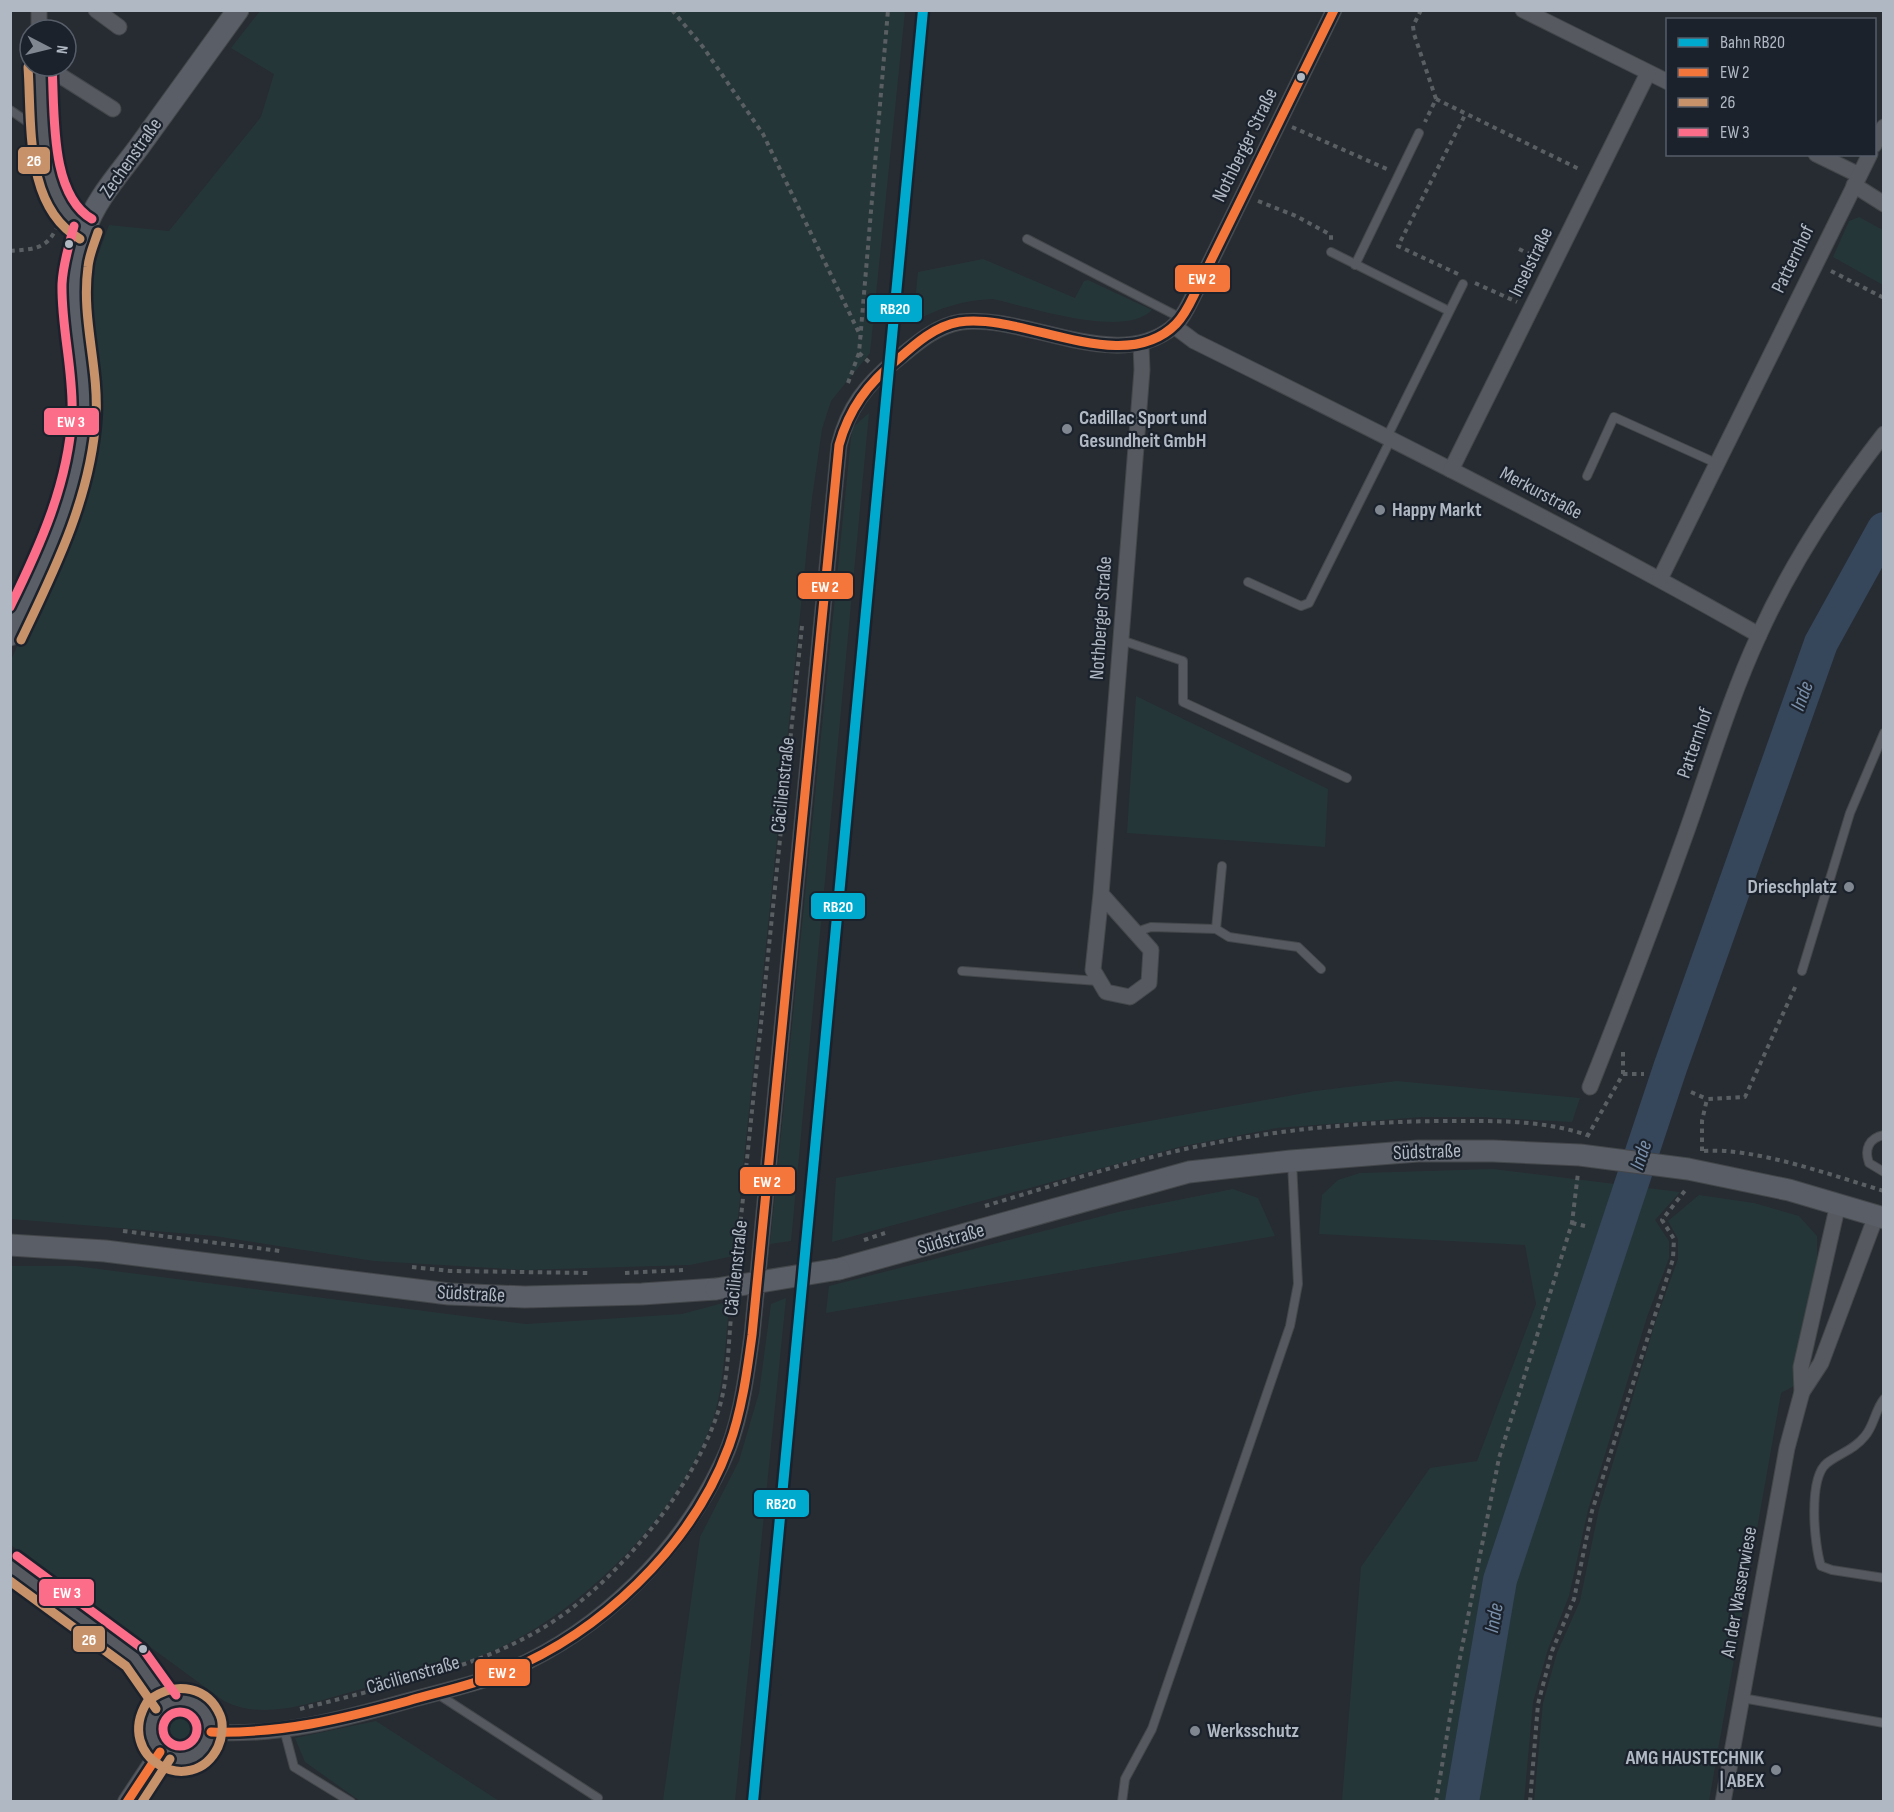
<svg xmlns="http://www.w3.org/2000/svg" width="1894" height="1812" viewBox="0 0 1894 1812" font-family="'Sofia Sans Condensed',sans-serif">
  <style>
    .green { fill: #253638 }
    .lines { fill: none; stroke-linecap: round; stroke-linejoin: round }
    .river { stroke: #36465b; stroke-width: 34 }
    .service-casing { stroke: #43474b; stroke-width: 10 }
    .minor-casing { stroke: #43474b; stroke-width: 17 }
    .tertiary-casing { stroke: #43474b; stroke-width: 20 }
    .secondary-casing { stroke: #43474b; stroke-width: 23 }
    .path { stroke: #5a5f64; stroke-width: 4; stroke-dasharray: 4.5 4.5; stroke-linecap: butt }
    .service { stroke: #565a60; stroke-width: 8 }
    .minor { stroke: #565a60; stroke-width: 15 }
    .tertiary { stroke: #565a60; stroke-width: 18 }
    .secondary { stroke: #5a5e66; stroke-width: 21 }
    .secondary-bridge-casing { stroke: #43474b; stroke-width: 23; stroke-linecap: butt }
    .secondary-bridge { stroke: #5a5e66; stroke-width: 21 }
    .bus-1-casing { stroke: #1b222c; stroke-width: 14 }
    .bus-2-casing { stroke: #1b222c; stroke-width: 14 }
    .bus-3-casing { stroke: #1b222c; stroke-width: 14 }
    .bus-1 { stroke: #f5763a; stroke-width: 9 }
    .bus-2 { stroke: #c7916a; stroke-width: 9 }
    .bus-3 { stroke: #fb6d88; stroke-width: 9 }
    .rail-1-casing { stroke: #1b222c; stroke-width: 15 }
    .rail-1 { stroke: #00a9ce; stroke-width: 10 }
    .bus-dot { fill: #b0b8c4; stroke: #1b222c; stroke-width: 2 }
    .poi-dot { fill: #808791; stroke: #1b222c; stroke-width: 2 }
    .labels { text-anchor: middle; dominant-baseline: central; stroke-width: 4.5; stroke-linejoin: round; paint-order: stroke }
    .street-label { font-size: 20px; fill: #b0b8c4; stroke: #1b222c }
    .poi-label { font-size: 20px; font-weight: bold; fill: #b0b8c4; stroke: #1b222c; text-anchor: start }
    .water-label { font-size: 21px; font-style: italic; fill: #798faa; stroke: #1b222c }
    .line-badge { stroke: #1b222c; stroke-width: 2 }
    .badge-label { font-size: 16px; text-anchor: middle; font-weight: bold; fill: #fff }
  </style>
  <rect width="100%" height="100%" fill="#272c32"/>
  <g class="green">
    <polygon points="260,11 905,11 870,353 831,401 822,429 812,498 734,1256 690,1265 525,1270 374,1261 214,1236 11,1219 11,660 77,516 94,464 99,414 92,299 94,266 109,225 169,231 261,117 274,74 231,48"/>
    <polygon points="1859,217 1883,230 1883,285 1833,257 1849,221"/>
    <path d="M983 259 1075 298 1084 281 1088 280 1152 310C1124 339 1030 307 993 299 963 300 939 308 913 322L918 272Z"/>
    <polygon points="869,413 791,1241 770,1244 852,428"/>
    <polygon points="1136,696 1328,789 1325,847 1127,833"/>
    <polygon points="1397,1081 1580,1098 1572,1122 1480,1117 1422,1117 1277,1128 1179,1147 832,1242 836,1178 1315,1091"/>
    <polygon points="1493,1169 1680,1192 1655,1220 1669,1241 1669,1258 1647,1317 1588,1510 1569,1596 1548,1649 1533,1702 1524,1801 1342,1801 1361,1567 1430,1468 1477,1461 1536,1304 1525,1245 1319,1234 1322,1195 1338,1180 1360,1173"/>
    <polygon points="1233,1189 1258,1198 1275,1236 826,1313 829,1286 1118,1212"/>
    <polygon points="1699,1195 1754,1203 1799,1216 1817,1236 1817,1264 1794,1386 1781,1393 1709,1801 1534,1802 1543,1703 1557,1653 1580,1601 1599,1509 1656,1320 1678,1259 1678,1239 1668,1221"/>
    <path d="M11 1266H76L526 1324 682 1314 730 1301C725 1337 725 1378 715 1413 686 1507 587 1608 499 1648 457 1668 410 1677 365 1688 322 1699 266 1723 224 1701L11 1545Z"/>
    <polygon points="786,1298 735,1801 663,1801 700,1537 739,1461 759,1393 771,1304"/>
    <circle cx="181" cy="1729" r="17"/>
    <polygon points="376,1721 499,1801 360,1801 305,1762 295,1738"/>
  </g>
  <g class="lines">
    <polyline class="river" points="1462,1802 1500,1580 1670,1068 1821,643 1884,529"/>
    <defs>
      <g id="service">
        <polyline points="10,110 44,133"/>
        <polyline points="1027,239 1181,318"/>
        <polyline points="1331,252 1449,311"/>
        <polyline points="1355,265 1419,133"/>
        <polyline points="1387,437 1463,284"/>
        <polyline points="1587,476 1614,417 1716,463"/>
        <polyline points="1248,582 1301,606 1309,603 1391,439"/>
        <polyline points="1121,640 1183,661 1183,702 1347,778"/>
        <polyline points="1216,929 1229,937 1298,947 1321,969"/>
        <polyline points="1136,932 1151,927 1216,929 1222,866"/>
        <polyline points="962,971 1098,981"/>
        <polyline points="1802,971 1850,813 1884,733"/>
        <path d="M1884 1135C1869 1138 1864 1149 1869 1163L1884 1172"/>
        <path d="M1884 1399C1875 1410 1874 1426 1865 1436 1854 1450 1840 1453 1827 1463 1808 1478 1814 1544 1821 1566L1832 1570 1884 1578"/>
        <polyline points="436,1693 598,1798"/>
        <polyline points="1742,1698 1884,1723"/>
        <polyline points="284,1729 294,1767 351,1802"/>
        <polyline points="1122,1802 1125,1779 1152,1729 1290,1326 1298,1284 1292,1162"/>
      </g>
      <g id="minor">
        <polyline points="39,10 39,30"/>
        <polyline points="96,10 119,27"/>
        <polyline points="1523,10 1668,82"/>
        <path d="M40 66C44 105 39 217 86 229"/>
        <polyline points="45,66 113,109"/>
        <polyline points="1874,145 1884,127"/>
        <polyline points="1816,154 1859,175"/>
        <polyline points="1854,185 1884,204"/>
        <path d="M1174 326 1194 341C1384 435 1574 530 1759 635"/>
        <polyline points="1451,470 1648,73"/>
        <polyline points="1660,579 1870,154"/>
        <polyline points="1101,894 1151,950 1149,983 1130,997 1106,992 1093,970 1101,894 1142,370 1141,345"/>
        <path d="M1590 1087C1623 1004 1655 920 1685 836 1709 769 1729 700 1759 635 1792 562 1835 497 1884 434"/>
        <polyline points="1802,1392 1821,1363 1876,1216"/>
        <path d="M211 1732C277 1737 344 1719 407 1701 441 1691 480 1684 512 1669 602 1629 680 1552 722 1463 741 1424 746 1377 752 1335L839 445C848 408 866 385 895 361 915 345 935 326 961 322 1027 314 1116 374 1173 327 1184 318 1190 301 1197 289L1334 10"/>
        <polyline points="1723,1802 1787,1448 1802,1392 1801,1367 1838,1204"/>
      </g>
      <g id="tertiary">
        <polyline points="10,1566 103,1632 135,1658 166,1702"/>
        <circle cx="180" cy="1729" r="30"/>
        <polyline points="127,1802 160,1752"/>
      </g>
      <g id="secondary">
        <path d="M10 635C43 566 85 490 84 412 82 350 66 292 85 231 95 200 120 173 139 147 172 102 205 56 238 10"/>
        <polyline points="10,1245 105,1251 449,1294 525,1297 642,1294 716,1289"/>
        <polyline points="839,1269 1189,1172 1291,1161 1418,1151 1493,1151 1580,1155 1688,1169 1789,1190 1884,1218"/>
      </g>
    </defs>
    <use href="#service" class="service-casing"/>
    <use href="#minor" class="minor-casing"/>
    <use href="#tertiary" class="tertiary-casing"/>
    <use href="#secondary" class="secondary-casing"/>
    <g class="path">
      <polyline points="672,10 703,47 763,134 861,337"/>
      <polyline points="1421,10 1413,26 1414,34 1436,99 1425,122"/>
      <polyline points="1436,99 1581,170"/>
      <polyline points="1292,127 1389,170"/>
      <polyline points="1258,201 1296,216 1331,235 1331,242"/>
      <polyline points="1519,249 1540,259"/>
      <path d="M10 251C32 249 46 250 56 229"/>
      <polyline points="1831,271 1884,298"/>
      <polyline points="1458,274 1398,246 1466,113"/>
      <polyline points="1475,283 1517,302"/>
      <polyline points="869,362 859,353 888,10"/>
      <polyline points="848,383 859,353"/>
      <polyline points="1623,1074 1644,1074"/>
      <polyline points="1691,1092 1707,1099"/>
      <polyline points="1587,1137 1623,1074 1623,1049"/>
      <polyline points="1702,1151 1702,1121 1707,1099 1745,1097 1797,983"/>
      <path d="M1704 1151C1754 1147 1834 1176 1884 1191"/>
      <path d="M985 1206C1055 1185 1127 1161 1199 1146 1281 1129 1368 1121 1452 1121 1497 1121 1543 1120 1587 1135"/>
      <polyline points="1572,1223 1585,1226"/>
      <polyline points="123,1231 280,1251"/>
      <polyline points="864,1240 885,1233"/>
      <polyline points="736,1266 802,626"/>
      <polyline points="412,1267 450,1271 590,1273"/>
      <polyline points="625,1273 683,1270"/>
      <path d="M419 1678C462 1666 502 1652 541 1629 612 1588 691 1492 717 1415 729 1381 728 1342 732 1307"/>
      <polyline points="300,1709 406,1682"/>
      <polyline points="1436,1802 1458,1668 1499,1458 1572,1223 1578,1173"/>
      <polyline points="1530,1802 1538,1704 1552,1651 1574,1599 1592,1511 1673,1259 1674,1239 1662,1220 1687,1188"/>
    </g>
    <use href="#service" class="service"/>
    <use href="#minor" class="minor"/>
    <use href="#tertiary" class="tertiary"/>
    <use href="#secondary" class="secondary"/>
    <defs>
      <polyline id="secondary-bridge" points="716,1289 839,1269"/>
    </defs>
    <use href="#secondary-bridge" class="secondary-bridge-casing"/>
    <use href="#secondary-bridge" class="secondary-bridge"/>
    <defs>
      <g id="bus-1">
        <path d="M211 1732C279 1734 343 1719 408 1701 438 1692 470 1686 499 1674 598 1636 692 1547 729 1446 742 1410 747 1372 752 1335L839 445C849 409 868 383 897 360 915 344 935 326 959 322 1023 312 1123 378 1176 324 1186 314 1191 301 1197 289L1334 10"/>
        <polyline points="127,1802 160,1752"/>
      </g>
      <g id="bus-2">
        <path d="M28 67C32 124 24 207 80 239"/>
        <path d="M21 640C55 569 91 497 96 417 99 367 81 318 88 267 89 255 94 244 98 232"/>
        <polyline points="10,1581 126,1666 156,1709"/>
        <path d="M147 1702C113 1758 192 1800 218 1747 222 1738 224 1724 220 1715 208 1687 177 1681 152 1698"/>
        <polyline points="142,1802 170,1759"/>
      </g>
      <g id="bus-3">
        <path d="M52 66C55 111 49 194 92 219"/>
        <path d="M10 607C40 546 68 484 72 416 74 372 61 328 62 284 63 263 69 246 74 226"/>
        <polyline points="17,1556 143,1649 176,1695"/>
        <circle cx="180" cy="1729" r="17"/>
      </g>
    </defs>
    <use href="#bus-1" class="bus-1-casing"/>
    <use href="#bus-2" class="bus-2-casing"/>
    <use href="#bus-3" class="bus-3-casing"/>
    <use href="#bus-1" class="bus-1"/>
    <use href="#bus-2" class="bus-2"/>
    <use href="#bus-3" class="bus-3"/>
    <defs>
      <polyline id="rail-1" points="753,1802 923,10"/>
    </defs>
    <use href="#rail-1" class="rail-1-casing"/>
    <use href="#rail-1" class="rail-1"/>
  </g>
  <g class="bus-dot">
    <circle cx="1301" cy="77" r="5"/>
    <circle cx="69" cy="244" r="5"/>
    <circle cx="143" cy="1649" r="5"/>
  </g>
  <g class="poi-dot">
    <circle cx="1067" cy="429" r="6"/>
    <circle cx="1380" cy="510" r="6"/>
    <circle cx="1849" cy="887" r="6"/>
    <circle cx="1195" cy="1731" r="6"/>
    <circle cx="1776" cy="1770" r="6"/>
  </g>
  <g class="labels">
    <g class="street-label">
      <text transform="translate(1245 145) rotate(-64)">Nothberger Straße</text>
      <text transform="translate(131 158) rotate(-55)">Zechenstraße</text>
      <text transform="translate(1793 259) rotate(-64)">Patternhof</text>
      <text transform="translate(1531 262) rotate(-64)">Inselstraße</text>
      <text transform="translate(1541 493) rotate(28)">Merkurstraße</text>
      <text transform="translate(1101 618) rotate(-86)">Nothberger Straße</text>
      <text transform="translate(1695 743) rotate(-71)">Patternhof</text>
      <text transform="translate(783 785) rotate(-84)">Cäcilienstraße</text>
      <text transform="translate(1427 1152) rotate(-2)">Südstraße</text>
      <text transform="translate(951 1239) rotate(-16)">Südstraße</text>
      <text transform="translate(736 1268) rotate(-84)">Cäcilienstraße</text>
      <text transform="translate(471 1294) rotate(3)">Südstraße</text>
      <text transform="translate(1739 1592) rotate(-80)">An der Wasserwiese</text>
      <text transform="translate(413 1675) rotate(-16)">Cäcilienstraße</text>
    </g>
    <g class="poi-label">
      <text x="1079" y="418">Cadillac Sport und<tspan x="1079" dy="23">Gesundheit GmbH</tspan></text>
      <text x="1392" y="510">Happy Markt</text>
      <text x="1837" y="887" text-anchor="end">Drieschplatz</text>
      <text x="1207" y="1731">Werksschutz</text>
      <text x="1764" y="1758" text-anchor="end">AMG HAUSTECHNIK<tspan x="1764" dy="23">| ABEX</tspan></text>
    </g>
    <g class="water-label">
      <text transform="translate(1802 696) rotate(-70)">Inde</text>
      <text transform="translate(1641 1155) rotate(-72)">Inde</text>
      <text transform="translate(1494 1618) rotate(-80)">Inde</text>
    </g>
  </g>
  <g class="line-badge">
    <rect x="17" y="146" width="34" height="29" rx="6" fill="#c7916a"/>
    <rect x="1174" y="264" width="57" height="29" rx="6" fill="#f5763a"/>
    <rect x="866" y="294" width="57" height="29" rx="6" fill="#00a9ce"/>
    <rect x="43" y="407" width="57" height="29" rx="6" fill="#fb6d88"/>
    <rect x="797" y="572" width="57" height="28" rx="6" fill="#f5763a"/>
    <rect x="810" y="892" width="56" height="28" rx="6" fill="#00a9ce"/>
    <rect x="739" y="1166" width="57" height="29" rx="6" fill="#f5763a"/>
    <rect x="753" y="1489" width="57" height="29" rx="6" fill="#00a9ce"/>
    <rect x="38" y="1578" width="57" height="29" rx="6" fill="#fb6d88"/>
    <rect x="72" y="1625" width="34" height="28" rx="6" fill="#c7916a"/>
    <rect x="474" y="1658" width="57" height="29" rx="6" fill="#f5763a"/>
  </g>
  <g class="badge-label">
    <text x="34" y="166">26</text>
    <text x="1202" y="284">EW 2</text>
    <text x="895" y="314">RB20</text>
    <text x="71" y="427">EW 3</text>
    <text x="825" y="592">EW 2</text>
    <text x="838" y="912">RB20</text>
    <text x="767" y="1187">EW 2</text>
    <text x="781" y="1509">RB20</text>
    <text x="67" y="1598">EW 3</text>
    <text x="89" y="1645">26</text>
    <text x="502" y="1678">EW 2</text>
  </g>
  <rect width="1894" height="1812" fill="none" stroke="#b0b8c4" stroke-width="24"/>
  <rect x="1666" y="18" width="210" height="138" fill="#1b222c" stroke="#575e69" stroke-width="1.5"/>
  <rect x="1678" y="38" width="30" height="9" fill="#00a9ce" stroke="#575e69" stroke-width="1.5"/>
  <text x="1720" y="48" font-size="18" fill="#b0b8c4">Bahn RB20</text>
  <rect x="1678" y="68" width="30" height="9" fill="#f5763a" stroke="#575e69" stroke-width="1.5"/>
  <text x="1720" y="78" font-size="18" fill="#b0b8c4">EW 2</text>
  <rect x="1678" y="98" width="30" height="9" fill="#c7916a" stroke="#575e69" stroke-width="1.5"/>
  <text x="1720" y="108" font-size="18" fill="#b0b8c4">26</text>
  <rect x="1678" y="128" width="30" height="9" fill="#fb6d88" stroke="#575e69" stroke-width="1.5"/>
  <text x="1720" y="138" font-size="18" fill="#b0b8c4">EW 3</text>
  <g transform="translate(48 48) rotate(97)"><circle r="28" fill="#1b222c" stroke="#575e69" stroke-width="1.5"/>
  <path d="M0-4.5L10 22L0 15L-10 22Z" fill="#808791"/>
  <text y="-9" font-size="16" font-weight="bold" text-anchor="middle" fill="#b0b8c4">N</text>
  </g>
</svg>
